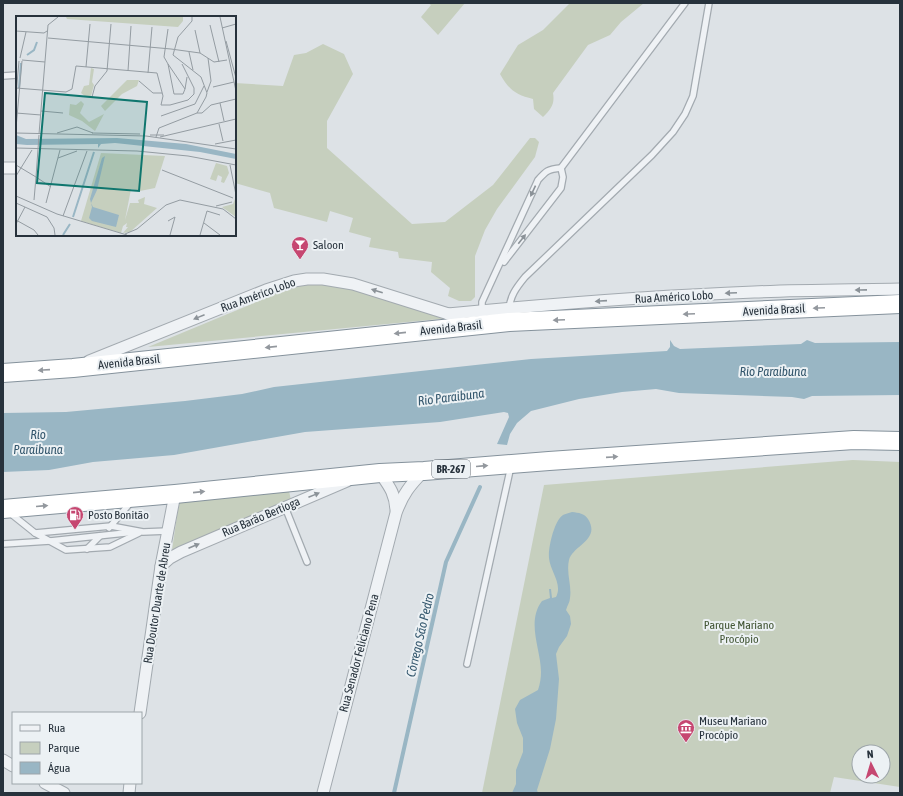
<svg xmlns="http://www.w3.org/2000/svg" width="903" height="796" viewBox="0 0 903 796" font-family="'Asap Condensed',sans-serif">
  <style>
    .green { fill: #c6cfbe; fill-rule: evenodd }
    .water { fill: #99b6c4 }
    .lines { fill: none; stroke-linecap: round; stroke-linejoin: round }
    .stream { stroke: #99b6c4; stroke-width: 4 }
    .service-casing { stroke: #a3aab0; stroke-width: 8 }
    .minor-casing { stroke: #a3aab0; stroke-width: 13 }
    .trunk-casing { stroke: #85929c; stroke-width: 20 }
    .service { stroke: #eff2f5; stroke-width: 5.5 }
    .minor { stroke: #eff2f5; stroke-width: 11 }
    .trunk { stroke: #fff; stroke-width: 18 }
    .oneway { fill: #8b9298 }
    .oneway2 { fill: #93989e }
    .labels { text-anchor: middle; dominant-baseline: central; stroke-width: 4; stroke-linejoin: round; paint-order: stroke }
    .shield { fill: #ecf1f4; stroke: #626b73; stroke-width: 1 }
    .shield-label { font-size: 11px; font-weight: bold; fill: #27323c }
    .poi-label { font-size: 12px; fill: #27323c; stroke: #ecf1f4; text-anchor: start }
    .street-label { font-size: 12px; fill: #27323c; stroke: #ecf1f4 }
    .park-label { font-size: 12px; fill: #425635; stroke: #ecf1f4 }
    .water-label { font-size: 13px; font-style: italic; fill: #34576d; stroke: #ecf1f4 }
    .inset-river { fill: none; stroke: #99b6c4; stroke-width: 2 }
    .inset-road { fill: none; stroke: #949ca2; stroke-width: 1 }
    .view { fill: #0f766e; fill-opacity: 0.15; stroke: #0f766e; stroke-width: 2 }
    .inset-edge { fill: none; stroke: #27323c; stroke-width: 2 }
  </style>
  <rect width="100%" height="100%" fill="#dde2e6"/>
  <g class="green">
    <polygon points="428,3 465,3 438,35 421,17 431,5"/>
    <path d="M570 3H644L621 22 610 35 588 45 553 93C555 104 551 109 543 117L534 109 533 99C516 95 509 90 500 74L518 45 543 30Z"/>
    <polygon points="323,44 344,54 353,74 327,121 327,148 412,224 445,222 493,185 530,138 535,138 539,142 535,157 497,209 485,230 475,256 475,297 471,301 459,301 448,296 450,288 431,272 432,262 399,258 398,252 369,247 371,238 349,232 353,218 330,211 327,222 274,208 270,193 235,183 235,83 283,86 294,55 306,53"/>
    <polygon points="313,284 327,284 345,287 450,318 148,347 283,291 300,286"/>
    <path d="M853 460 900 462V787L834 777 830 793H482L544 485ZM859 752H883V776H859Z"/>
    <polygon points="289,491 291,500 172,550 179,502"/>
  </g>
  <g class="water">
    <polygon points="670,340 674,346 680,349 801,344 807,340 815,343 900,342 900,395 812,396 804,399 792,397 679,393 656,389 622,392 579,399 531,411 517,423 510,434 507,445 497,444 509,417 508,413 504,412 440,422 305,432 174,455 93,462 49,470 3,472 3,413 66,412 185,401 242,394 274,387 531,359 667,351 670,347"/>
    <path d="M572 512C579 513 584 513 588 519 601 540 573 545 569 560 566 573 572 586 570 598 570 602 567 606 566 610L570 616 571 624 567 636 559 647 556 654 559 679 556 719 550 749 537 790 538 793H512L516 784V770L523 752V738L517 723 515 709 520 700 538 690C540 684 541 678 541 672 541 649 526 622 542 601L550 598 549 589H551L552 598 556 597C563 584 550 571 549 558 548 548 554 521 563 515 565 514 569 513 572 512Z"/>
  </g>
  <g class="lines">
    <polyline class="stream" points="394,793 446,562 480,487"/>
    <defs>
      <g id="service">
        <polyline points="3,76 17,75"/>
        <polyline points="504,262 561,188 563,177 561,168"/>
        <path d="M509 310C510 296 516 288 525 277L652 155 673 132 685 114 693 96 709 3"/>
        <path d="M482 313V302L538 180C546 171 548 169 561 168L685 3"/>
        <polyline points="285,507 307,562"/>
        <polyline points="10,513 35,533 111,526 143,532 168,531"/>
        <polyline points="109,528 131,502"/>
        <polyline points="35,533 66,550 110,547 139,533"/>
        <polyline points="3,544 50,541 135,532"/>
        <polyline points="87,549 100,536"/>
        <polyline points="467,664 511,466"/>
      </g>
      <g id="minor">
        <polyline points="3,168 17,168"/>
        <path d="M448 314C550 304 652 296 754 292 803 290 851 290 900 289"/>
        <polyline points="89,361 266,290 294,281 307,279 323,279 353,284 455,316"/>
        <path d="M380 473C389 486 395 493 396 510"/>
        <polyline points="161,566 170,558 181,552 347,481"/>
        <polyline points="140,713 161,566 175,494"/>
        <polyline points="3,760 13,766"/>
        <polyline points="45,783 64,793"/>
        <polyline points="129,793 130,783"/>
        <path d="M323 793 396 513C403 494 410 485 424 471"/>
      </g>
      <g id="trunk">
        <polyline points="3,373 73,368 509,322 900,304"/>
        <polyline points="3,509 175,494 380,473 424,471 549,461 854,440 900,441"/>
      </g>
    </defs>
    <use href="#service" class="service-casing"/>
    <use href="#minor" class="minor-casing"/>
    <use href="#trunk" class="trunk-casing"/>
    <use href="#service" class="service"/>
    <use href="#minor" class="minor"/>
    <use href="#trunk" class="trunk"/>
  </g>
  <defs><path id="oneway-solid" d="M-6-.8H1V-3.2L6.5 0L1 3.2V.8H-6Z"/></defs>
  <g class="oneway">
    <use href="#oneway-solid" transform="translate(533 191) rotate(115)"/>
    <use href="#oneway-solid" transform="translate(522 239) rotate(-52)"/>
    <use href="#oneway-solid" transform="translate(861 290) rotate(179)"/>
    <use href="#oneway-solid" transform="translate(377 291) rotate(-163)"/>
    <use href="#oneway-solid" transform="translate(731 293) rotate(177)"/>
    <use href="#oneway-solid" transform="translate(601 301) rotate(176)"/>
    <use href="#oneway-solid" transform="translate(199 317) rotate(158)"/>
    <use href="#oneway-solid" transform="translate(314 495) rotate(-22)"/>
    <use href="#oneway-solid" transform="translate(194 546) rotate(-23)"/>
  </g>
  <g class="oneway2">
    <use href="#oneway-solid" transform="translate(819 308) rotate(177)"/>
    <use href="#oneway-solid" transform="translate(689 314) rotate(177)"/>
    <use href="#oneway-solid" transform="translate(559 320) rotate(177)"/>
    <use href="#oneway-solid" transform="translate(400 333) rotate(174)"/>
    <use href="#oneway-solid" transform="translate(271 347) rotate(174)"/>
    <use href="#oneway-solid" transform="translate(44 370) rotate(176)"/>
    <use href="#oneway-solid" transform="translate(612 457) rotate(-4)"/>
    <use href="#oneway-solid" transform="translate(482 466) rotate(-5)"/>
    <use href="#oneway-solid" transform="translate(199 492) rotate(-6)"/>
    <use href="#oneway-solid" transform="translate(42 506) rotate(-5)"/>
  </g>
  <defs>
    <symbol id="bar-pin" viewBox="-11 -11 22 30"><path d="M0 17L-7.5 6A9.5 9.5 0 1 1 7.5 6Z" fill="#c64771" stroke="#ecf1f4"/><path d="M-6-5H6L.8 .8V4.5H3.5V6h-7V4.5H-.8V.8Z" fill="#fff"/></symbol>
    <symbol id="fuel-pin" viewBox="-11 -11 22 30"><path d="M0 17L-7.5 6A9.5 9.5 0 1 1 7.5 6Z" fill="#c64771" stroke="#ecf1f4"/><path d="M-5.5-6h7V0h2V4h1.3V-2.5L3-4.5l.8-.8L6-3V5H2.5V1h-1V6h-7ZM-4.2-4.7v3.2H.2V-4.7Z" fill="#fff"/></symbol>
    <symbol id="museum-pin" viewBox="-11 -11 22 30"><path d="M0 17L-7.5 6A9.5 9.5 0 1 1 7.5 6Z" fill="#c64771" stroke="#ecf1f4"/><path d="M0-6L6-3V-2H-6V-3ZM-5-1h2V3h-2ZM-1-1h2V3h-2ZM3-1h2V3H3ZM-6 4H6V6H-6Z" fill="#fff"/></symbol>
  </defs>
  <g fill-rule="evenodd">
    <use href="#bar-pin" x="290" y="235" width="20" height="27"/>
    <use href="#fuel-pin" x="65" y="505" width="20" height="27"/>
    <use href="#museum-pin" x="676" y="718" width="20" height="27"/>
  </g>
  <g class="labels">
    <rect class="shield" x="432" y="460" width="38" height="18" rx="3"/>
    <g class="shield-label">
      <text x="451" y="469">BR-267</text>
    </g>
    <g class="poi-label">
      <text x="313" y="245">Saloon</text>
      <text x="88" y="515">Posto Bonitão</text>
      <text x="699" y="721">Museu Mariano<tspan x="699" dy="14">Procópio</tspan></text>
    </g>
    <g class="street-label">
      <text transform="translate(258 295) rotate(-20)">Rua Américo Lobo</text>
      <text transform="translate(674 297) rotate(-3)">Rua Américo Lobo</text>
      <text transform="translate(774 310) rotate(-3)">Avenida Brasil</text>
      <text transform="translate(451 328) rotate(-6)">Avenida Brasil</text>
      <text transform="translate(129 362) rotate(-6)">Avenida Brasil</text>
      <text transform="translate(261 517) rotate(-23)">Rua Barão Bertioga</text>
      <text transform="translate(157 603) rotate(-81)">Rua Doutor Duarte de Abreu</text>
      <text transform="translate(359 653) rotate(-75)">Rua Senador Feliciano Pena</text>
    </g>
    <g class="park-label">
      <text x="739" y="625">Parque Mariano<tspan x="739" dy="14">Procópio</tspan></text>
    </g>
    <g class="water-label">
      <text x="773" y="371">Rio Paraibuna</text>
      <text transform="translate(451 397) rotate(-7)">Rio Paraibuna</text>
      <text x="38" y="434">Rio<tspan x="38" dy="15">Paraibuna</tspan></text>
      <text transform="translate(420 635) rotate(-77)">Córrego São Pedro</text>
    </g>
  </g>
  <g transform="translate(16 16)">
    <rect width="220" height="220" fill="#dde2e6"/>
    <path d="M50 1H167V5L162 11 51 3ZM75 52 78 53 76 66 78 69 75 80 70 81 65 77 68 70 73 69ZM111 64H123L121 70 106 78 89 95 85 90ZM65 85 68 88 64 97 73 106 88 98 79 115 66 105 53 99 54 88 60 89ZM85 137 149 140 139 172 124 175 115 173 109 204 114 187H123L122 184 129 181 128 188 141 192 114 216 107 217 112 211H110L111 207 107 210 105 217 65 205ZM200 147 211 150 213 157 208 167 205 166 206 161 202 159 200 165 194 163ZM220 180V201L206 191 217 188Z" fill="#c6cfbe"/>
    <path d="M0 119 10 123 101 122 170 128 220 138V143L184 136 99 127 85 128 82 132V128L11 129 0 128ZM89 140 81 174 75 187 77 191 103 199 100 211 76 205 73 202 76 191 74 183 86 142Z" fill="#99b6c4"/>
    <path class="inset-river" d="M11 39 18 34 21 26M3 72 5 47M57 201 78 136M47 219 54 208"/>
    <path class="inset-road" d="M204 1 220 75M194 9 203 46M206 12 220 8M179 14 184 37M0 15 28 17 31 15M32 22 155 33 184 37 198 46 211 44M210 25 220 62M173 36 177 54M4 42 10 16M6 44 29 46M152 48 148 41 152 13M70 51 74 8M112 55 115 10M132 57 136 11M123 65 137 77H146M197 71 218 66M0 72 50 76 56 73M56 73 60 50 141 57 147 80 145 89H154L172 84 178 78V72L166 48M169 73 152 48 158 78H167L169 73 171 61M191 76 195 65 192 42M0 79 3 45M76 81 79 70 91 55 95 8M204 87 208 105M25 95 47 97M0 97 25 99M181 97H186L195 89 220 83M145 100 179 88 188 70M203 108 207 125M0 112 6 45M0 117 130 120 220 133M41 117 61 111 77 117M76 117 124 118M23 118 32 9 42 1M23 119 20 161 35 171M134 119H148M140 121 143 112 181 97 190 81 191 77 185 61 157 39 162 21 176 5V1M144 121 220 103M199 128 220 124M0 132 121 135 172 140 220 149M42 142 61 135M0 149 20 161 18 184M214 149 220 179M146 154 217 182M0 160 16 134M0 180 41 198 111 219M0 187 31 201 38 212 39 219M30 187 44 134M200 190 216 186M47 200 71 135M0 204 18 214 22 219M152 205 159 201 154 219M188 207 204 219M0 208 9 191M109 218 121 213 150 189 164 184 207 193 220 203M184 219 191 195 204 199"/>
    <path class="view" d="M29 77 131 86 123 175 21 167Z"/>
    <rect width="220" height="220" class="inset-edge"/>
  </g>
  <rect width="903" height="796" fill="none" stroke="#27323c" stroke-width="8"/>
  <rect x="12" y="712" width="130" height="72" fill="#ecf1f4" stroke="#9da5aa"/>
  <rect x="20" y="725" width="20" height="6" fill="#eff2f5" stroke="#9da5aa"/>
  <text x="48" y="732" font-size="12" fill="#27323c">Rua</text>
  <rect x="20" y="742" width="20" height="12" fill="#c6cfbe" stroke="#9da5aa"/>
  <text x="48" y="752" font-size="12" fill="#27323c">Parque</text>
  <rect x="20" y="762" width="20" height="12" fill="#99b6c4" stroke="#9da5aa"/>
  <text x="48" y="772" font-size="12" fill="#27323c">Água</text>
  <g transform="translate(871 764) rotate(355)"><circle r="19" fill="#ecf1f4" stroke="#9da5aa"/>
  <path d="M0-3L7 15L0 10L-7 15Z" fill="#c64771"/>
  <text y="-6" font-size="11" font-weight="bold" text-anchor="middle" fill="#27323c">N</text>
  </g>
</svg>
